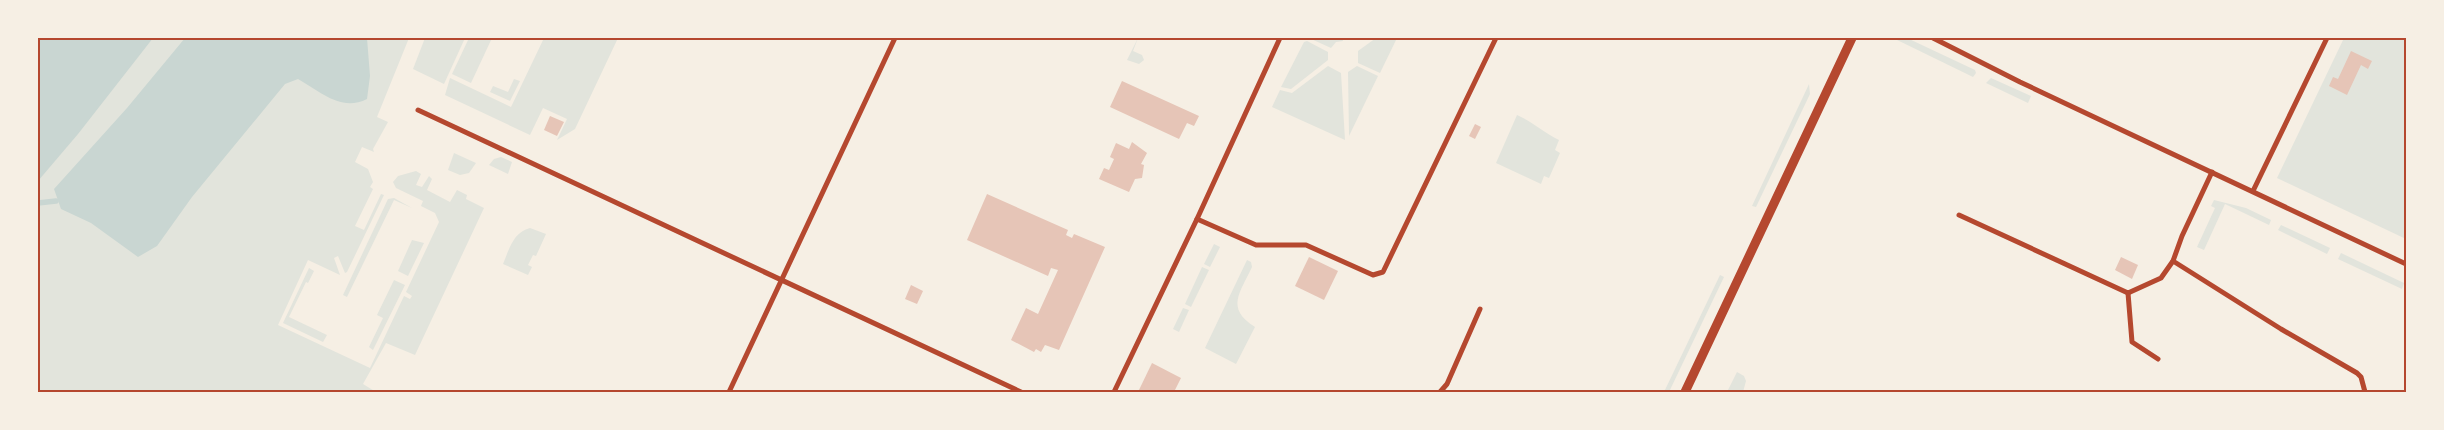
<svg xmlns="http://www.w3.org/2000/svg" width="2444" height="430" viewBox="0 0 2444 430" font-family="'Fira Sans',sans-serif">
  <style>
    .green { fill: #e2e4dc }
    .water { fill: #c9d6d2 }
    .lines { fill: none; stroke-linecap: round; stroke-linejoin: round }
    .stream { stroke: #c9d6d2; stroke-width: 5.5 }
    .building { fill: #e6c5b7 }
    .minor { stroke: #b5482f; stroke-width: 5 }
    .tertiary { stroke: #b5482f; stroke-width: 9 }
    .neatline { fill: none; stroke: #b5482f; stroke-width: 2 }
  </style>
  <rect width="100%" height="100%" fill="#f6efe4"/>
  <g class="green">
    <polygon points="38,38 409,38 377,117 388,122 373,149 374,152 362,147 355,162 368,169 373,182 370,187 373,189 355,226 364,230 381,194 384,195 347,272 345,273 338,256 334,258 340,275 308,260 278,325 370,368 404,296 410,299 412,296 406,292 439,222 435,213 421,206 423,201 396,188 393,182 398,176 416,171 421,174 416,185 422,187 429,176 432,179 427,190 450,202 457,190 467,195 466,199 484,208 415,355 386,343 363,384 376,392 38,392"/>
    <polygon points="425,38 465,38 444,84 413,69"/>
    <polygon points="469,38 492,38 471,83 452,74"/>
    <polygon points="544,38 618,38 575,129 557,140 567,119 543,108 530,135 445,95 450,78 511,107"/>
    <polygon points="1138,38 1133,51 1142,55 1144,60 1139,64 1127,60"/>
    <polygon points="1309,38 1342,38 1343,41 1336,42 1331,48"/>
    <polygon points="1376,38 1397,38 1380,73 1358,63 1358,51"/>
    <polygon points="1893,38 1907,38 1975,70 1976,73 1973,77"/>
    <polygon points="2344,38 2406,38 2406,239 2277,178"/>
    <polygon points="1307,41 1328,52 1328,60 1291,89 1281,87 1304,42"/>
    <polygon points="1328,66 1341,73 1345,140 1272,107 1280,90 1292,93"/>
    <polygon points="1357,66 1378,76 1349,136 1348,72"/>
    <polygon points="1991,78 2031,96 2028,103 1986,83"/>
    <polygon points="514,79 520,81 510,101 490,92 493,86 508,92"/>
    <polygon points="1809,84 1810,94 1756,207 1752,206"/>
    <path d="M1517 115C1533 122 1543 132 1559 140L1555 150 1560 153 1549 178 1544 176 1541 184 1496 163Z"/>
    <polygon points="454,153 476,163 469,173 460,175 448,170"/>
    <polygon points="501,157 512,162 508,174 489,165 494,159"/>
    <polygon points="394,198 412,208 394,200 347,297 343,295 388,199"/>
    <polygon points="2214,200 2246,208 2271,220 2269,225 2225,204 2204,250 2197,247 2215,208 2211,206"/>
    <polygon points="2281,225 2330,248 2327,254 2278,230"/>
    <path d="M530 228 546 234 536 256 533 255 528 265 532 267 528 275 503 264C509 250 513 232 530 228Z"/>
    <polygon points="412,240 424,243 408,276 398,271"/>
    <polygon points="1214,244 1220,247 1210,267 1204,264"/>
    <polygon points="2341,253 2404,283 2402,289 2338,259"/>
    <path d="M1247 260 1251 262 1252 267C1240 293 1225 308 1255 327L1236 364 1205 348Z"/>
    <polygon points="1202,267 1209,270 1191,307 1185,304"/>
    <polygon points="309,268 314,271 308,283 306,282 289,317 327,335 323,342 283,323"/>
    <polygon points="1720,275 1724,277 1669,392 1664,392"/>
    <polygon points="394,280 405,285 373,350 369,347 383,318 377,315"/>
    <polygon points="1183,308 1189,310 1179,332 1173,329"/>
    <polygon points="1737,372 1744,376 1746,381 1743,392 1727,392"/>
  </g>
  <g class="water">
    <polygon points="38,38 153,38 78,134 38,181"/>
    <path d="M185 38H367L370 76 367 99C341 112 321 92 298 79L285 84 192 197 157 246 138 257 91 223 61 209 54 189 127 108Z"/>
  </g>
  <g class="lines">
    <polyline class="stream" points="38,203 56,201"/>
  </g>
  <g class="building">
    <polygon points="2351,51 2372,61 2368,69 2361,65 2347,95 2329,86 2333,77 2338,79"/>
    <polygon points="1122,81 1199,116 1194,126 1187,123 1179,139 1110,107"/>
    <polygon points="550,116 564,122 557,136 544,130"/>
    <polygon points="1475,124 1481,127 1475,139 1469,136"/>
    <polygon points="1132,142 1147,153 1141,164 1144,165 1142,178 1135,179 1129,192 1099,179 1104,168 1109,170 1114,159 1110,157 1116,143 1129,149"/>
    <polygon points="987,194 1068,230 1066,235 1072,238 1074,234 1105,247 1059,350 1045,345 1041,352 1036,349 1034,352 1011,340 1026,308 1038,314 1058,270 1051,268 1048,276 967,240"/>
    <polygon points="1309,257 1338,271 1324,300 1295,286"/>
    <polygon points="2121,257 2138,265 2132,279 2115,270"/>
    <polygon points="911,285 923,291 917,304 905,299"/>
    <polygon points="1152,363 1181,378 1174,392 1138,392"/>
  </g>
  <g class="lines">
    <g class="minor">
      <polyline points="1933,38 2020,82 2406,264"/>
      <polyline points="418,110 1021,392"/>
      <polyline points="2253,191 2327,38"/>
      <polyline points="1959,215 2128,293 2161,278 2173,261 2182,236 2212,172"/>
      <polyline points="1197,219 1256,245 1306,245 1373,275 1383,272 1496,38"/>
      <polyline points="2173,261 2281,329 2357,373 2361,377 2365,392"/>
      <polyline points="2128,293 2132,342 2158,359"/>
      <polyline points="729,392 895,38"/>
      <polyline points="1114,392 1197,219 1280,38"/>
      <polyline points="1440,392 1447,384 1480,309"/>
    </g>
    <polyline class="tertiary" points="1685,392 1852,38"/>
  </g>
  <rect width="2444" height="430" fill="none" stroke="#f6efe4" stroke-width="78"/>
  <rect x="39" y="39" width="2366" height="352" class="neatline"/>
</svg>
